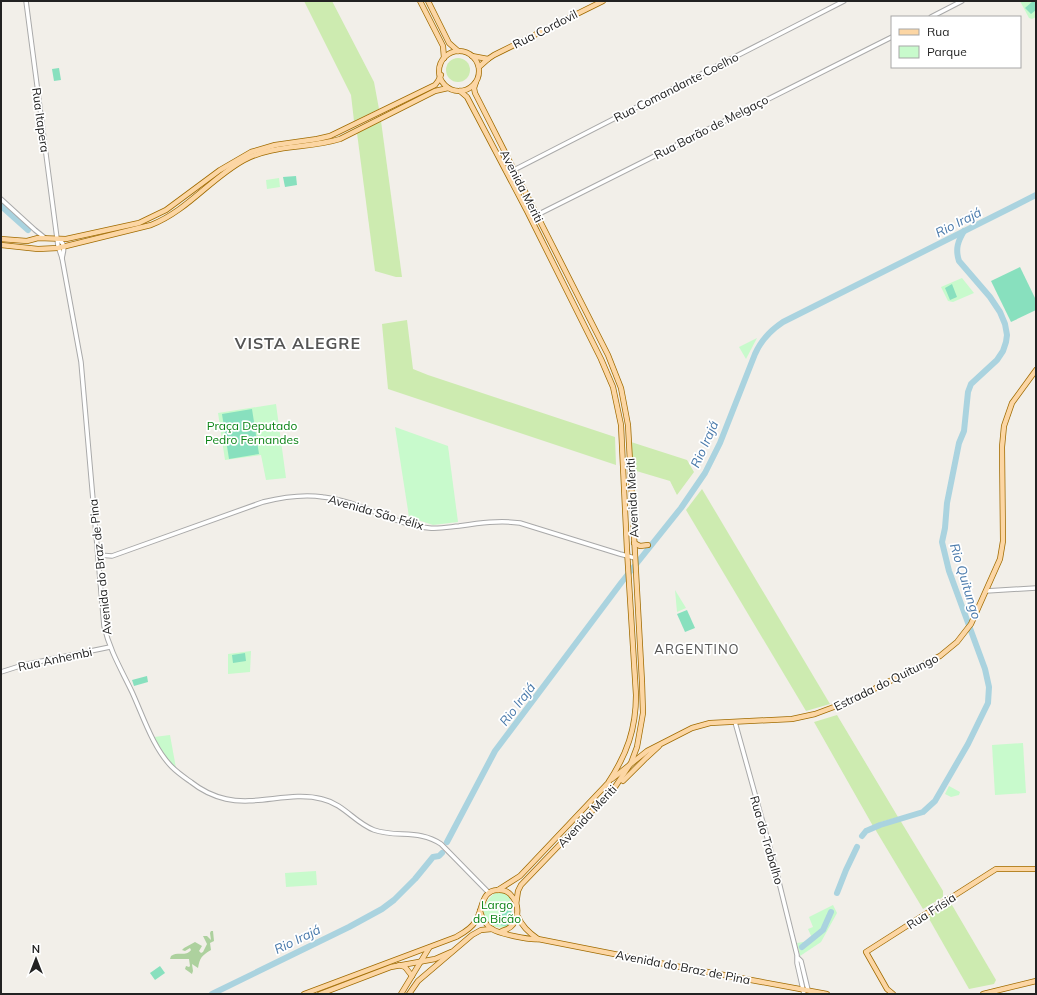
<svg xmlns="http://www.w3.org/2000/svg" width="1037" height="995" viewBox="0 0 1037 995" font-family="Mulish,sans-serif">
  <style>
    .grass { fill: #cdebb0 }
    .forest { fill: #add19e }
    .park { fill: #c8facc }
    .pitch { fill: #88e0be }
    .lines { fill: none; stroke-linecap: round; stroke-linejoin: round }
    .river { stroke: #aad3df; stroke-width: 6 }
    .minor-casing { stroke: #a9a9a9; stroke-width: 5.5 }
    .major-casing { stroke: #a06b00; stroke-width: 6 }
    .minor { stroke: #fff; stroke-width: 3.5 }
    .major { stroke: #fcd6a4; stroke-width: 4.5 }
    .labels { text-anchor: middle; dominant-baseline: central; stroke-width: 3.5; stroke-linejoin: round; paint-order: stroke }
    .street-label { font-size: 12px; fill: #222; stroke: #fff }
    .park-label { font-size: 12px; fill: #0c8416; stroke: #fff }
    .water-label { font-size: 13px; font-style: italic; fill: #4a7aab; stroke: #fff }
    .neighbourhood-label { font-size: 13px; letter-spacing: 1px; fill: #555; stroke: #fff }
    .district-label { font-size: 16px; font-weight: bold; letter-spacing: 1px; fill: #555; stroke: #fff }
  </style>
  <rect width="100%" height="100%" fill="#f2efe9"/>
  <g class="grass">
    <polygon points="304,1 332,1 374,82 379,109 354,121 351,95"/>
    <circle cx="458" cy="70" r="12"/>
    <polygon points="381,121 402,277 396,277 375,271 357,133"/>
    <polygon points="407,320 413,369 428,375 615,437 616,465 388,389 382,324"/>
    <polygon points="631,442 687,460 694,472 677,495 670,481 633,470"/>
    <polygon points="702,489 830,704 806,711 686,510"/>
    <polygon points="837,715 898,817 881,822 873,826 814,722"/>
    <polygon points="900,820 943,891 943,897 923,909 875,829"/>
    <polygon points="949,904 952,905 996,980 994,984 969,989 928,917"/>
  </g>
  <path class="forest" d="M211 931H213L214 941 210 943 211 950C201 956 200 958 198 968L192 964 193 971 192 974 185 969 186 966 189 967 190 966 189 959H170L171 956C178 951 186 957 191 950L190 948 185 951 182 950 184 948 195 942 202 946 199 951 201 953 203 952 207 944 203 936H207L211 940 210 933Z"/>
  <g class="park">
    <polygon points="1020,1 1036,1 1036,17 1032,19 1029,18"/>
    <polygon points="279,178 280,187 267,189 266,180"/>
    <polygon points="962,278 974,293 953,302 948,301 941,287"/>
    <polygon points="757,338 746,359 739,347"/>
    <polygon points="276,404 286,478 266,480 261,455 225,460 218,413"/>
    <polygon points="395,427 448,446 458,522 433,525 409,517"/>
    <polygon points="675,590 686,608 677,612"/>
    <polygon points="251,651 250,672 228,674 228,654"/>
    <polygon points="170,735 176,768 168,761 154,737"/>
    <polygon points="1023,743 1026,793 995,795 992,745"/>
    <polygon points="949,786 960,792 959,795 951,797 945,794"/>
    <polygon points="316,871 317,885 286,887 285,873"/>
    <path d="M501 891 510 897 512 917V922C501 937 472 919 488 900 492 895 495 892 501 891Z"/>
    <polygon points="833,905 837,913 821,942 800,956 797,943 809,941 812,938 808,929 813,927 809,917"/>
  </g>
  <g class="pitch">
    <polygon points="1033,1 1036,1 1036,10 1031,14 1025,8"/>
    <polygon points="59,68 61,80 54,81 52,69"/>
    <polygon points="296,176 297,185 285,187 283,177"/>
    <polygon points="1020,267 1036,300 1036,310 1011,322 991,281"/>
    <polygon points="952,284 957,297 950,300 945,288"/>
    <polygon points="252,409 259,454 229,459 222,414"/>
    <polygon points="687,610 695,628 685,632 677,614"/>
    <polygon points="245,653 246,661 233,663 232,655"/>
    <polygon points="147,676 148,682 134,686 132,680"/>
    <path d="M510 903C512 909 513 922 506 926L492 924 491 921Z"/>
    <polygon points="160,966 165,973 155,980 150,973"/>
  </g>
  <g class="lines">
    <g class="river">
      <polyline points="1,206 28,230"/>
      <path d="M862 836 866 831 880 825 923 812 935 801 968 744 988 703 989 687 985 669 949 571 942 542 945 528 947 503 959 443 964 431 968 392 971 384 997 360 1003 351 1006 342 1007 335 1005 324 1000 312 990 297 959 261C955 249 958 241 964 231"/>
      <path d="M447 842 495 751 621 583 681 508 705 473 720 443 755 354C761 340 771 330 783 322L1036 195"/>
      <polyline points="837,893 846,870 857,847"/>
      <polyline points="802,947 823,930 831,912"/>
      <polyline points="799,961 804,981"/>
      <polyline points="212,994 349,927 382,909 394,900 415,879 433,857 439,856 442,853"/>
    </g>
    <defs>
      <g id="minor">
        <path d="M26 1 58 246 62 258 81 362 104 626C110 651 121 669 132 692 143 716 153 748 172 767 178 773 184 777 191 782 201 790 213 796 226 799 257 806 291 791 322 799 344 804 355 823 374 830 397 838 419 829 441 844L489 893"/>
        <polyline points="931,17 962,1"/>
        <polyline points="508,173 844,1"/>
        <polyline points="1,199 35,230 45,238"/>
        <polyline points="531,218 892,37"/>
        <path d="M58 239C66 244 64 250 62 258"/>
        <path d="M98 555 112 556 263 502C283 497 303 494 323 497 360 501 392 524 429 528 439 529 449 527 459 526 479 523 500 520 520 523L620 554 635 558"/>
        <polyline points="986,591 1036,588"/>
        <polyline points="1,672 23,665 110,647"/>
        <polyline points="735,722 775,866 797,955 797,963 804,994"/>
        <polyline points="798,958 801,961 808,990"/>
      </g>
      <g id="major">
        <polyline points="420,1 443,46 444,58"/>
        <polyline points="428,1 449,43 458,51"/>
        <circle cx="459" cy="71" r="20"/>
        <polyline points="472,56 488,59"/>
        <polyline points="479,67 488,59 494,55 603,1"/>
        <polyline points="476,82 474,88 475,93 608,355 621,388 628,425 642,682 643,713 637,747 631,763 615,787 521,885 518,891 516,905"/>
        <path d="M460 91 467 97 527 211 601 359 613 387 621 425 627 550 636 695C636 729 627 754 608 783L520 876 498 890"/>
        <polyline points="1,239 27,241 38,238 66,239 139,223 166,210 220,170 251,152 275,145 317,139 330,136 435,85 438,81 441,75"/>
        <path d="M1 245 38 249 58 248 151 225C187 211 211 178 244 160 274 144 308 149 340 139L435 91 448 88"/>
        <polyline points="634,543 640,546 648,545"/>
        <polyline points="612,779 647,751 692,728 710,723 792,719 815,714 850,701 940,656 957,642 971,624 1000,559 1003,541 1002,447 1004,426 1012,403 1036,370"/>
        <polyline points="623,781 646,758 659,746"/>
        <path d="M480 911C482 918 485 925 492 929 500 934 529 940 538 939L675 966 827 994"/>
        <path d="M517 915C522 926 528 932 538 939"/>
        <polyline points="399,965 405,967 412,976"/>
        <path d="M304 994 456 937C463 933 471 929 475 922 483 912 480 889 499 890 503 890 507 891 510 894 522 906 519 927 502 931"/>
        <polyline points="320,994 391,967 435,959 451,952"/>
        <polyline points="401,994 429,948"/>
        <polyline points="409,994 418,981 472,935 481,930 492,929"/>
        <polyline points="893,994 887,989 866,952 996,869 1036,869"/>
        <polyline points="983,994 1036,981"/>
      </g>
    </defs>
    <use href="#minor" class="minor-casing"/>
    <use href="#major" class="major-casing"/>
    <use href="#minor" class="minor"/>
    <use href="#major" class="major"/>
  </g>
  <g class="labels">
    <g class="street-label">
      <text transform="translate(545 29) rotate(-27)">Rua Cordovil</text>
      <text transform="translate(676 87) rotate(-27)">Rua Comandante Coelho</text>
      <text transform="translate(41 120) rotate(82)">Rua Itapera</text>
      <text transform="translate(711 127) rotate(-27)">Rua Barão de Melgaço</text>
      <text transform="translate(522 186) rotate(63)">Avenida Meriti</text>
      <text transform="translate(632 498) rotate(-93)">Avenida Meriti</text>
      <text transform="translate(376 512) rotate(16)">Avenida São Félix</text>
      <text transform="translate(100 567) rotate(-96)">Avenida do Braz de Pina</text>
      <text transform="translate(55 659) rotate(-12)">Rua Anhembi</text>
      <text transform="translate(886 682) rotate(-26)">Estrada do Quitungo</text>
      <text transform="translate(587 816) rotate(-47)">Avenida Meriti</text>
      <text transform="translate(767 840) rotate(74)">Rua do Trabalho</text>
      <text transform="translate(931 911) rotate(-33)">Rua Frísia</text>
      <text transform="translate(683 967) rotate(11)">Avenida do Braz de Pina</text>
    </g>
    <g class="park-label">
      <text x="252" y="425">Praça Deputado<tspan x="252" dy="14">Pedro Fernandes</tspan></text>
      <text x="497" y="904">Largo<tspan x="497" dy="14">do Bicão</tspan></text>
    </g>
    <g class="water-label">
      <text transform="translate(958 222) rotate(-27)">Rio Irajá</text>
      <text transform="translate(704 444) rotate(-66)">Rio Irajá</text>
      <text transform="translate(966 581) rotate(73)">Rio Quitungo</text>
      <text transform="translate(517 704) rotate(-53)">Rio Irajá</text>
      <text transform="translate(297 939) rotate(-26)">Rio Irajá</text>
    </g>
    <g class="neighbourhood-label">
      <text x="697" y="649">ARGENTINO</text>
    </g>
    <g class="district-label">
      <text x="298" y="343">VISTA ALEGRE</text>
    </g>
  </g>
  <rect width="1037" height="995" fill="none" stroke="#222222" stroke-width="4"/>
  <rect x="891" y="16" width="130" height="52" fill="#ffffff" stroke="#a7a7a7"/>
  <rect x="899" y="29" width="20" height="6" fill="#fcd6a4" stroke="#a7a7a7"/>
  <text x="927" y="36" font-size="12" fill="#222222">Rua</text>
  <rect x="899" y="46" width="20" height="12" fill="#c8facc" stroke="#a7a7a7"/>
  <text x="927" y="56" font-size="12" fill="#222222">Parque</text>
  <g transform="translate(36 959)" stroke="#ffffff" stroke-width="3" paint-order="stroke">
  <path d="M0-3L7 15L0 10L-7 15Z" fill="#222222"/>
  <text y="-6" font-size="11" font-weight="bold" text-anchor="middle" fill="#222222">N</text>
  </g>
</svg>
